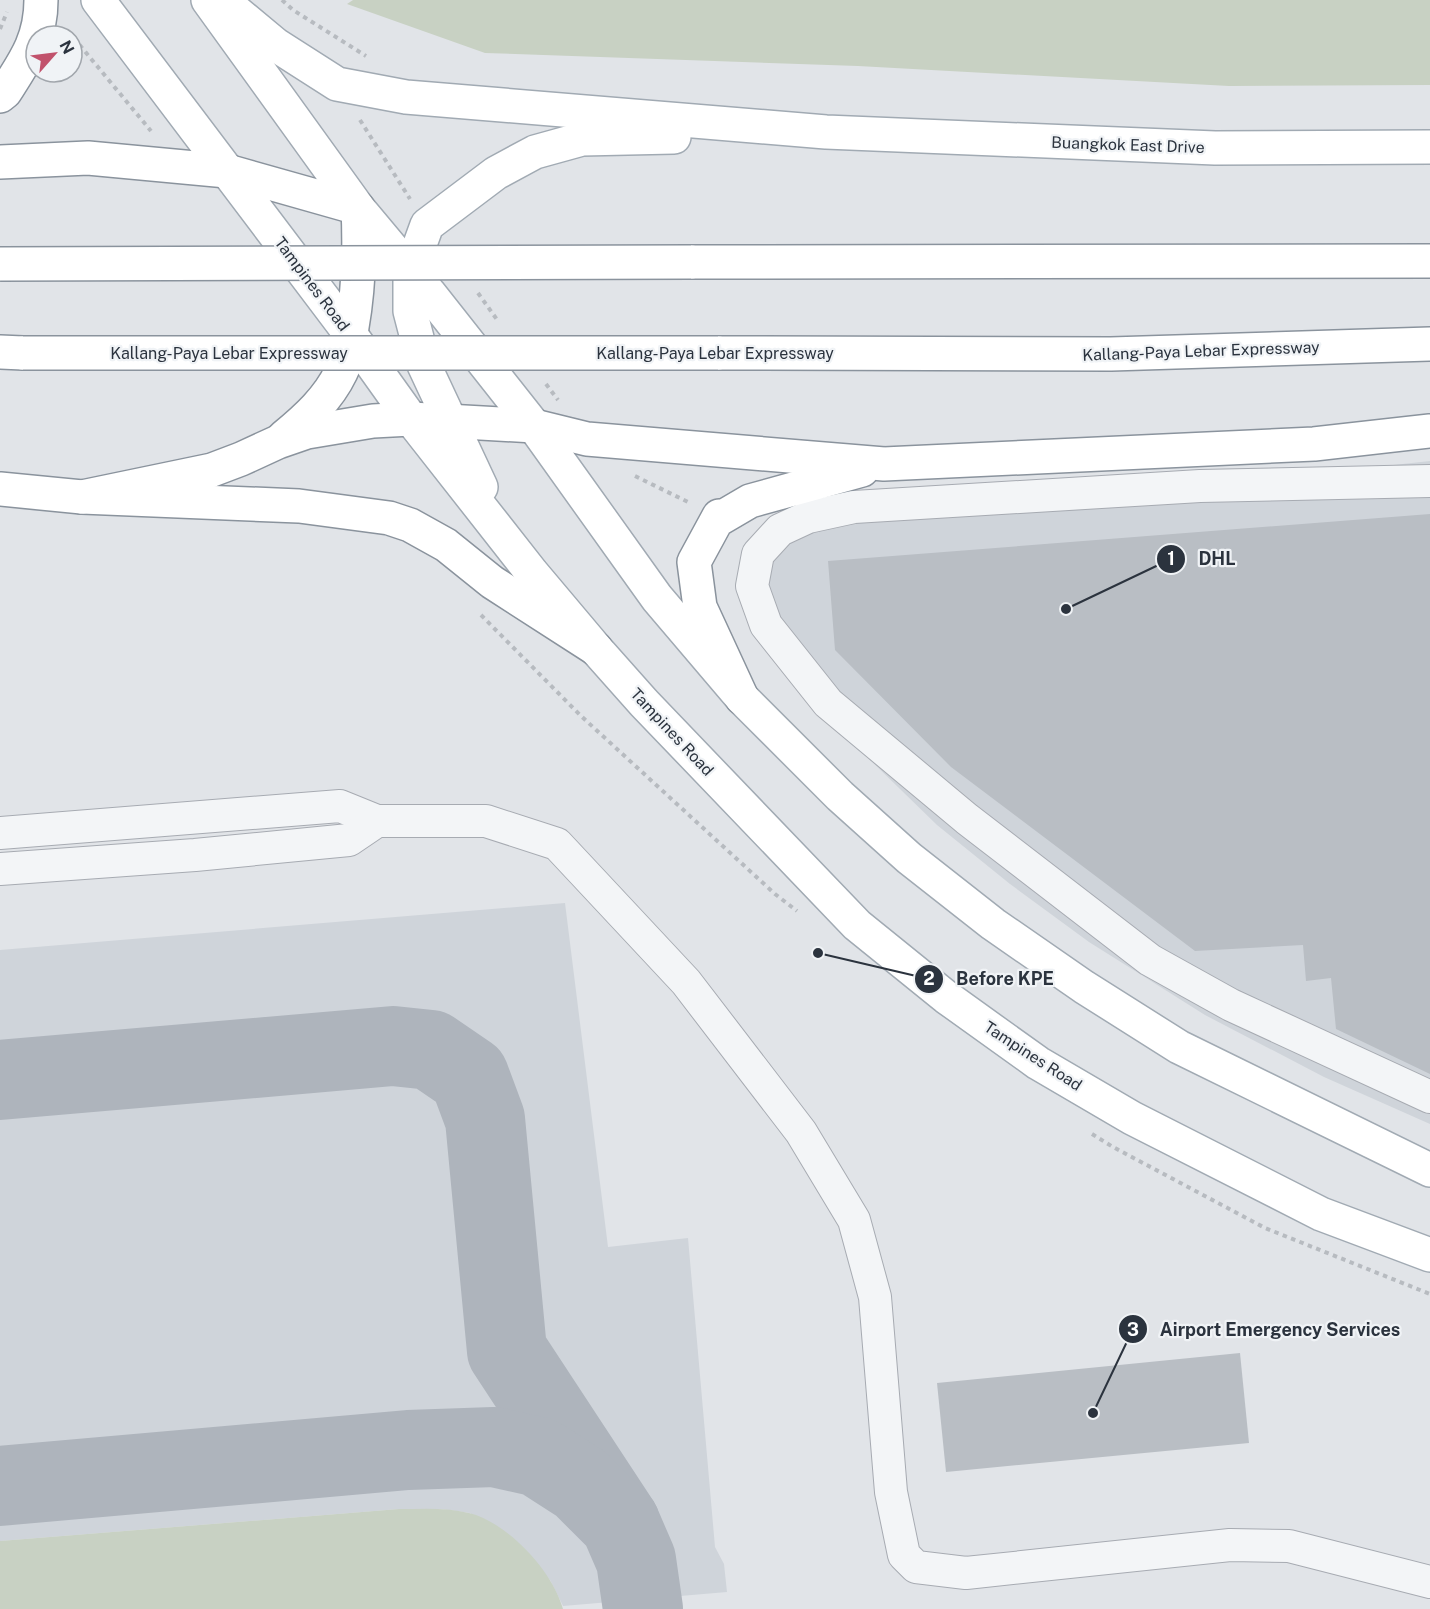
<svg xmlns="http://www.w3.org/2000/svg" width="1430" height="1609" viewBox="0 0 1430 1609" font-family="'Public Sans',sans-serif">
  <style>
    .built { fill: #cfd4da }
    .green { fill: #c8d1c3 }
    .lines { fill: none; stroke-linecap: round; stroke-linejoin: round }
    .taxiway { stroke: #aeb4bc; stroke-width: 80 }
    .building { fill: #b9bec4 }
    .minor-casing { stroke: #a7abb2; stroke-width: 34 }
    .major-casing { stroke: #a1aab3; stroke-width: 36 }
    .highway-casing { stroke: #8a939d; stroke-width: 36 }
    .path { stroke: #b7bbc0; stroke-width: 4; stroke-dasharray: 4.5 4.5; stroke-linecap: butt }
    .minor { stroke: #f3f5f7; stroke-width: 32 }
    .major { stroke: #fff; stroke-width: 33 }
    .highway { stroke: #fff; stroke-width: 33 }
    .highway-bridge-casing { stroke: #8a939d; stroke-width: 36; stroke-linecap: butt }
    .highway-bridge { stroke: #fff; stroke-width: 33 }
    .labels { text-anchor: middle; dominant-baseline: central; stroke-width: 4.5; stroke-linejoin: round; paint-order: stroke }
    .street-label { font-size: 16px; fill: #2b333e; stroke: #f0f3f6 }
    .leader { fill: none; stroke: #2b333e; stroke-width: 2 }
    .callout-dot { fill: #2b333e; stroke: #f0f3f6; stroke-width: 2 }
    .mark-label { font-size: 18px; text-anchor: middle; font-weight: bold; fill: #fff }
    .callout-label { font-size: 18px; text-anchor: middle; font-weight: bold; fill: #2b333e; stroke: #f0f3f6; stroke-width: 4.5; stroke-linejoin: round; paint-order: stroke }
  </style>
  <rect width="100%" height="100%" fill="#e1e4e8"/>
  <g class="built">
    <polygon points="1430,461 1430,1124 1324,1077 1205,1015 1089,942 1010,884 937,825 826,717 750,627 741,591 770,521 1200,486"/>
    <polygon points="565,903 608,1247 688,1238 715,1547 724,1564 727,1592 563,1606 550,1580 470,1513 442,1509 399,1509 0,1541 0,950"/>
  </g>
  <g class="green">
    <polygon points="353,0 1430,0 1430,85 1229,86 858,66 485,53 347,4"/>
    <path d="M399 1509C422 1509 446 1507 469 1513 507 1522 553 1571 563 1609H0V1541Z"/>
  </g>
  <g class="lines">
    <g class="taxiway">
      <polyline points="0,1080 393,1046 431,1050 469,1076 485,1119 507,1351 620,1523"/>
      <polyline points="0,1486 408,1450 494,1447 539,1457 581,1484 620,1523 636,1560 643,1609"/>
    </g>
  </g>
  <g class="building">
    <polygon points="1430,514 1430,1074 1336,1029 1331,978 1306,981 1303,945 1195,951 951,767 835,650 828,561"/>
    <polygon points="1240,1353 1249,1443 946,1472 937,1383"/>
  </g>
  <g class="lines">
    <defs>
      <g id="minor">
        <polyline points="1430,481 1200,486 854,507 808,517 780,530 758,554 752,586 766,625 828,703 967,819 1150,960 1231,1005 1430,1097"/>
        <polyline points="0,833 340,806 377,821 486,821 557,844 686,982 801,1132 854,1220 875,1297 891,1492 904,1555 916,1567 966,1573 1230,1545 1289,1546 1430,1582"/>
        <polyline points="0,869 195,855 349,840 377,821"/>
      </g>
      <g id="major">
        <polyline points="98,0 351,335 411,419 532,573 596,649 644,703 857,925 946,997 1038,1063 1132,1118 1321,1214 1430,1255"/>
        <polyline points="208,0 358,208 429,293 534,426 657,598 742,698 840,796 909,858 993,924 1084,987 1179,1047 1430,1170"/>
        <polyline points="223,1 276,45 337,84 406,97 826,132 1215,148 1430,147"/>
        <polyline points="481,487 424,365 410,311 410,272 427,225 496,173 535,152 582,139 674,137"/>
      </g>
      <g id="highway">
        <path d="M0 96 5 92C25 61 41 39 41 0"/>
        <path d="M0 162 88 158 227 171 358 208C360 249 359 287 352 327 350 342 348 358 341 372 328 399 307 418 284 437"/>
        <polyline points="691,262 1430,261"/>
        <polyline points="0,352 23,353"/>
        <polyline points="718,353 1111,354 1430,344"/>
        <polyline points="0,489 82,497 299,506 389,518 410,525 446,545 492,582 596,649"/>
        <polyline points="82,497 212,470 241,459 278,442 307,432 373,421 411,419 534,426 587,439 884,464 1314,444 1430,431"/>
        <polyline points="742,698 700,607 694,562 719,516 721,518 750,501 862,470"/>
      </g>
    </defs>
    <use href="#minor" class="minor-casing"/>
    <use href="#major" class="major-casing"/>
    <use href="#highway" class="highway-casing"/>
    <g class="path">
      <polyline points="282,0 293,10 366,56"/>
      <polyline points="0,29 7,12"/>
      <polyline points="68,31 151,131"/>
      <polyline points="360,120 410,199"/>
      <polyline points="478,293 498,321"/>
      <polyline points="546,384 558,400"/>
      <polyline points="635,476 690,503"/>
      <polyline points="481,615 581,716 775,894 797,911"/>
      <polyline points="1092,1134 1113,1147 1265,1228 1430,1294"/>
    </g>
    <use href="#minor" class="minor"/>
    <use href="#major" class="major"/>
    <use href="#highway" class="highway"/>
    <defs>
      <g id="highway-bridge">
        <polyline points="0,264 691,262"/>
        <polyline points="23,353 718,353"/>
      </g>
    </defs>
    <use href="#highway-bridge" class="highway-bridge-casing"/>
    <use href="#highway-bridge" class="highway-bridge"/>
  </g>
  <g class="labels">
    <g class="street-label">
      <text transform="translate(1128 145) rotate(2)">Buangkok East Drive</text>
      <text transform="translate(312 284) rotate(53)">Tampines Road</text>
      <text transform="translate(1201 351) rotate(-2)">Kallang-Paya Lebar Expressway</text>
      <text x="229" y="353">Kallang-Paya Lebar Expressway</text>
      <text x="715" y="353">Kallang-Paya Lebar Expressway</text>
      <text transform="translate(672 732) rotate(47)">Tampines Road</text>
      <text transform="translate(1033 1056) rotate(33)">Tampines Road</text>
    </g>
  </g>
  <path class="leader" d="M1066 609L1171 559M818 953L929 979M1093 1413L1133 1329"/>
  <g class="callout-dot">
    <circle cx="1066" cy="609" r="6"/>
    <circle cx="818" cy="953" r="6"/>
    <circle cx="1093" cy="1413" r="6"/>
    <circle cx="1171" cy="559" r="15"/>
    <circle cx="929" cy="979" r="15"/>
    <circle cx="1133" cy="1329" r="15"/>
  </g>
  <g class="mark-label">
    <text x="1171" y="565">1</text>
    <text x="929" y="985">2</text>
    <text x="1133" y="1336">3</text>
  </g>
  <g class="callout-label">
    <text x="1217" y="565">DHL</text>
    <text x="1005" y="985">Before KPE</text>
    <text x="1280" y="1336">Airport Emergency Services</text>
  </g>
  <g transform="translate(54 54) rotate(62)"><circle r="28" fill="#f0f3f6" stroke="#a1a6ac" stroke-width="1.5"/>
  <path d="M0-4.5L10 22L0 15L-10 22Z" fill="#c1526c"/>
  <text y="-9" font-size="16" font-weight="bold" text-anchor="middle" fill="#2b333e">N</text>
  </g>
</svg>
